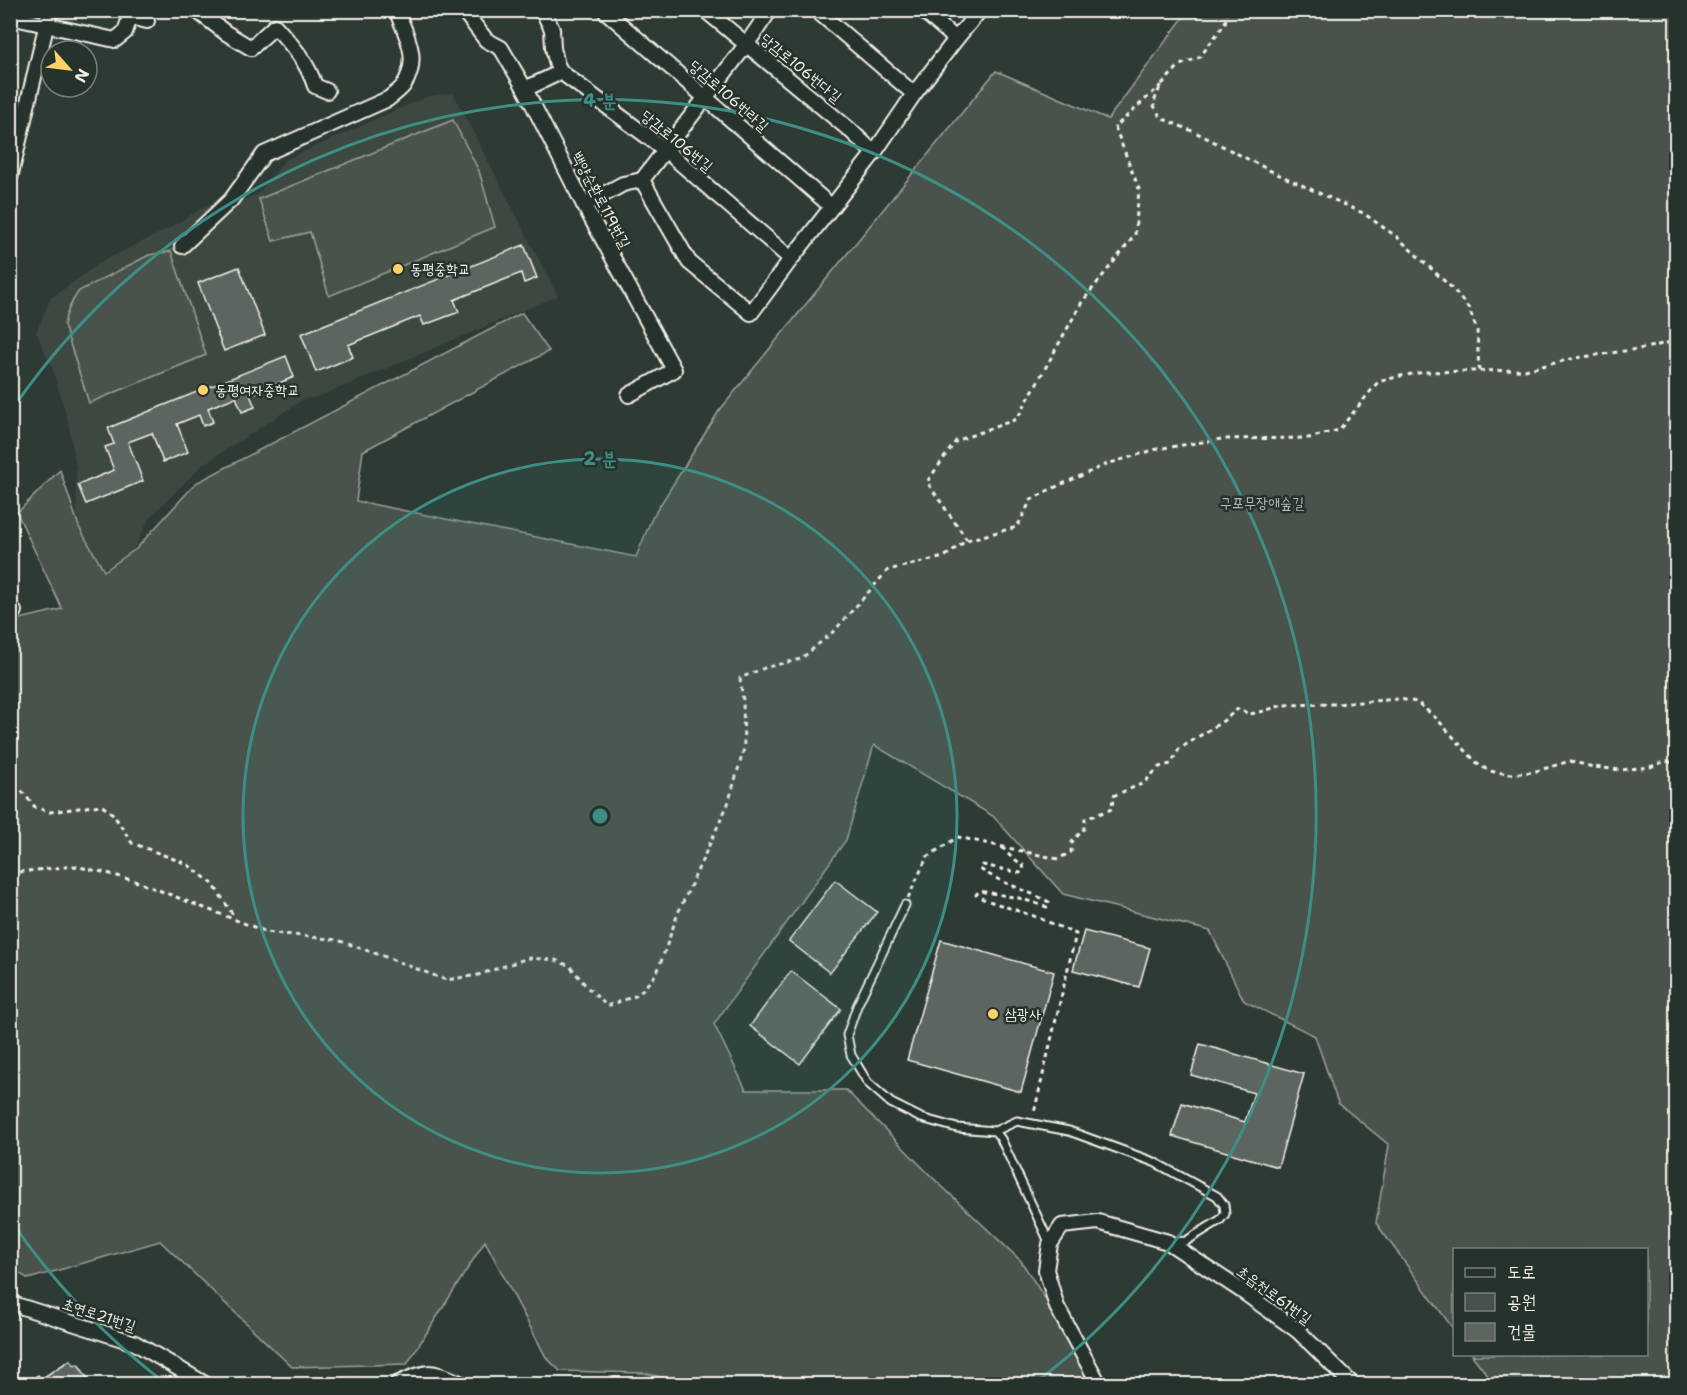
<svg xmlns="http://www.w3.org/2000/svg" width="1687" height="1395" viewBox="0 0 1687 1395" font-family="'Shantell Sans','Poor Story',sans-serif">
  <style>
    .built { fill: #3c4841 }
    .green { fill: #48524c; stroke: #9ea29a; stroke-width: 1.5 }
    .building { fill: #5c655e; stroke: #f4f1e8; stroke-width: 1.5 }
    .lines { fill: none; stroke-linecap: round; stroke-linejoin: round }
    .service-casing { stroke: #f4f1e8; stroke-width: 11 }
    .minor-casing { stroke: #f4f1e8; stroke-width: 18 }
    .path { stroke: #f4f1e8; stroke-width: 3; stroke-dasharray: 4.5 4.5; stroke-linecap: butt }
    .service { stroke: #26332d; stroke-width: 7 }
    .minor { stroke: #26332d; stroke-width: 14 }
    .ring { fill: none; stroke: #3d8f86; stroke-width: 3 }
    .poi-dot { fill: #ffd166; stroke: #26332d; stroke-width: 2 }
    .labels { text-anchor: middle; dominant-baseline: central; stroke-width: 5; stroke-linejoin: round; paint-order: stroke }
    .street-label { font-size: 15px; fill: #f4f1e8; stroke: #26332d }
    .poi-label { font-size: 15px; fill: #f4f1e8; stroke: #26332d; text-anchor: start }
    .park-label { font-size: 15px; fill: #b8b9b1; stroke: #26332d }
    .centre { fill: #3d8f86; stroke: #26332d; stroke-width: 3 }
    .ring-label { font-size: 18px; text-anchor: middle; font-weight: bold; fill: #3d8f86; stroke: #26332d; stroke-width: 5; stroke-linejoin: round; paint-order: stroke }
  </style>
  <rect width="100%" height="100%" fill="#2e3b34"/>
  <filter id="ink" filterUnits="userSpaceOnUse"><feTurbulence type="fractalNoise" baseFrequency=".0167" numOctaves="2"/><feDisplacementMap in="SourceGraphic" scale="12" xChannelSelector="R" yChannelSelector="G"/><feConvolveMatrix kernelMatrix="1 2 1 2 8 2 1 2 1" color-interpolation-filters="sRGB"/></filter>
  <g filter="url(#ink)">
    <polygon class="built" points="453,93 558,296 318,397 304,399 201,466 151,516 131,553 97,572 77,521 76,467 68,421 52,367 36,332 51,298 101,262 164,231 204,207 242,200 258,194 285,160 428,96"/>
    <g class="green">
      <polygon points="1188,11 1676,11 1676,1384 1494,1384 1472,1355 1646,1354 1646,1250 1454,1250 1454,1330 1376,1223 1389,1145 1338,1103 1315,1036 1244,1001 1210,931 1063,894 993,816 874,745 846,840 714,1024 746,1090 846,1090 932,1177 1021,1261 1062,1325 1094,1384 691,1384 644,1373 560,1371 546,1357 485,1241 407,1364 292,1367 160,1241 28,1279 11,1267 11,621 62,609 17,513 60,470 79,527 104,571 136,549 196,483 522,313 549,351 363,451 356,501 636,557 652,518 719,411 996,71 1108,119"/>
      <polygon points="453,120 479,171 495,227 329,296 310,232 273,241 259,199"/>
      <path d="M171 251 206 355 89 403 64 325C66 312 71 302 79 291L149 255Z"/>
    </g>
    <g class="building">
      <polygon points="524,245 537,278 524,283 521,273 454,300 459,312 424,325 420,316 348,345 353,357 316,372 301,334"/>
      <polygon points="239,267 265,335 224,351 198,283"/>
      <polygon points="286,356 294,377 250,395 255,407 242,412 236,397 208,408 213,422 203,426 199,415 177,424 188,452 163,462 152,433 128,442 143,481 86,504 78,485 114,470 105,447 114,444 108,428"/>
      <polygon points="835,880 877,912 830,973 789,941"/>
      <polygon points="1084,931 1150,948 1139,987 1073,970"/>
      <polygon points="941,940 1054,972 1021,1092 907,1060"/>
      <polygon points="791,971 841,1009 800,1064 750,1026"/>
      <polygon points="1200,1044 1304,1074 1278,1167 1172,1136 1182,1103 1245,1122 1254,1093 1191,1075"/>
      <polygon points="70,1360 74,1365 78,1364 90,1382 86,1384 25,1384 38,1375 41,1379"/>
    </g>
    <g class="lines">
      <defs>
        <g id="service">
          <polyline points="905,905 857,1006 847,1035 851,1055 868,1083 891,1103 921,1118 957,1128 995,1131 1001,1139 1050,1244"/>
          <polyline points="995,1131 1017,1121 1069,1131 1154,1162 1217,1196 1224,1205 1225,1214 1220,1220 1186,1241 1172,1242"/>
        </g>
        <g id="minor">
          <path d="M196 10 226 33 251 48 275 26C292 45 307 61 315 86L327 91"/>
          <polyline points="463,10 486,40 501,48 525,89 584,205 674,370 629,395"/>
          <polyline points="542,10 552,29 553,48 557,65 561,72 664,149 791,259"/>
          <polyline points="604,10 832,207"/>
          <polyline points="705,10 851,131 874,153"/>
          <polyline points="816,10 914,94"/>
          <polyline points="922,10 956,39"/>
          <polyline points="10,17 115,40 125,32 130,17 147,21"/>
          <polyline points="525,89 561,72"/>
          <polyline points="10,178 50,10"/>
          <polyline points="642,180 746,45 770,10"/>
          <polyline points="584,205 623,184 642,180 689,262 751,313 791,259 874,153 914,94 956,39 980,10"/>
          <path d="M182 246 231 200 264 154 388 99C393 95 399 91 403 86 421 60 407 36 396 10"/>
          <polyline points="10,608 14,611"/>
          <polyline points="10,1303 135,1343 205,1384"/>
          <path d="M397 1384C430 1369 429 1370 462 1384"/>
          <polyline points="1099,1384 1057,1307 1046,1270 1050,1244 1062,1226 1098,1222 1168,1242 1242,1291 1298,1331 1352,1384"/>
        </g>
      </defs>
      <use href="#service" class="service-casing"/>
      <use href="#minor" class="minor-casing"/>
      <g class="path">
        <polyline points="1228,10 1225,23 1200,57 1180,65 1161,85 1153,104 1161,118 1199,134 1273,172 1363,213 1397,237 1453,289 1469,309 1477,330 1479,372"/>
        <polyline points="967,540 927,482 956,441 1017,419 1082,302 1135,235 1139,189 1115,127 1161,85"/>
        <polyline points="10,777 35,807 50,812 101,805 113,814 132,843 187,864 213,884 235,918"/>
        <path d="M1002 847 1010 856 1023 865 1024 869 1020 873 983 865 980 869C1001 883 1026 890 1049 902L1047 907 1019 898 979 891 976 895 983 899 1039 918 1076 934 1034 1113"/>
        <polyline points="10,873 74,866 107,873 138,882 194,904 267,932 337,940 383,956 446,980 478,975 528,958 555,960 570,966 587,987 607,1006 638,995 657,973 678,913 728,804 744,749 743,700 740,678 767,667 801,659 835,630 888,570 944,557 967,540 1017,527 1031,500 1049,490 1107,464 1157,449 1222,439 1309,438 1339,430 1378,382 1400,376 1425,372 1525,370 1576,358 1645,348 1676,341"/>
        <polyline points="908,898 927,857 958,837 1058,859 1071,852 1072,842 1084,829 1085,819 1112,809 1113,796 1144,783 1159,767 1171,764 1179,749 1223,721 1239,708 1248,714 1257,713 1283,705 1335,704 1399,699 1417,702 1437,719 1476,762 1489,771 1509,774 1533,772 1570,761 1593,767 1620,770 1650,767 1666,761 1676,764"/>
      </g>
      <use href="#service" class="service"/>
      <use href="#minor" class="minor"/>
    </g>
  </g>
  <circle cx="600" cy="816" r="357" fill="#3d8f86" fill-opacity=".12"/>
  <g class="ring">
    <circle cx="600" cy="816" r="357"/>
    <path d="M165 1383A715 715 0 0 1 11 1221M11 411A715 715 0 1 1 1035 1383"/>
  </g>
  <g class="poi-dot">
    <circle cx="398" cy="269" r="6"/>
    <circle cx="203" cy="390" r="6"/>
    <circle cx="993" cy="1014" r="6"/>
  </g>
  <g class="labels">
    <g class="street-label">
      <text transform="translate(801 68) rotate(39)">당감로106번다길</text>
      <text transform="translate(729 96) rotate(41)">당감로106번라길</text>
      <text transform="translate(677 141) rotate(39)">당감로106번길</text>
      <text transform="translate(601 200) rotate(62)">백양순환로119번길</text>
      <text transform="translate(1274 1295) rotate(36)">초읍천로61번길</text>
      <text transform="translate(99 1315) rotate(18)">초연로21번길</text>
    </g>
    <g class="poi-label">
      <text x="410" y="269">동평중학교</text>
      <text x="215" y="390">동평여자중학교</text>
      <text x="1005" y="1014">삼광사</text>
    </g>
    <g class="park-label">
      <text x="1262" y="503">구포무장애숲길</text>
    </g>
  </g>
  <circle cx="600" cy="816" r="9" class="centre"/>
  <g class="ring-label">
    <text x="600" y="107">4 분</text>
    <text x="600" y="465">2 분</text>
  </g>
  <rect width="1687" height="1395" fill="none" stroke="#26332d" stroke-width="36"/>
  <rect x="18" y="18" width="1651" height="1359" fill="none" stroke="#f4f1e8" stroke-width="2" filter="url(#ink)"/>
  <rect x="1453" y="1248" width="195" height="108" fill="#26332d" stroke="#787f78" stroke-width="1.5"/>
  <rect x="1465" y="1268" width="30" height="9" fill="#26332d" stroke="#787f78" stroke-width="1.5"/>
  <text x="1507" y="1278" font-size="18" fill="#f4f1e8">도로</text>
  <rect x="1465" y="1293" width="30" height="18" fill="#48524c" stroke="#787f78" stroke-width="1.5"/>
  <text x="1507" y="1308" font-size="18" fill="#f4f1e8">공원</text>
  <rect x="1465" y="1323" width="30" height="18" fill="#5c655e" stroke="#787f78" stroke-width="1.5"/>
  <text x="1507" y="1338" font-size="18" fill="#f4f1e8">건물</text>
  <g transform="translate(69 69) rotate(118)"><circle r="28" fill="#26332d" stroke="#787f78" stroke-width="1.5"/>
  <path d="M0-4.5L10 22L0 15L-10 22Z" fill="#ffd166"/>
  <text y="-9" font-size="16" font-weight="bold" text-anchor="middle" fill="#f4f1e8">N</text>
  </g>
</svg>
